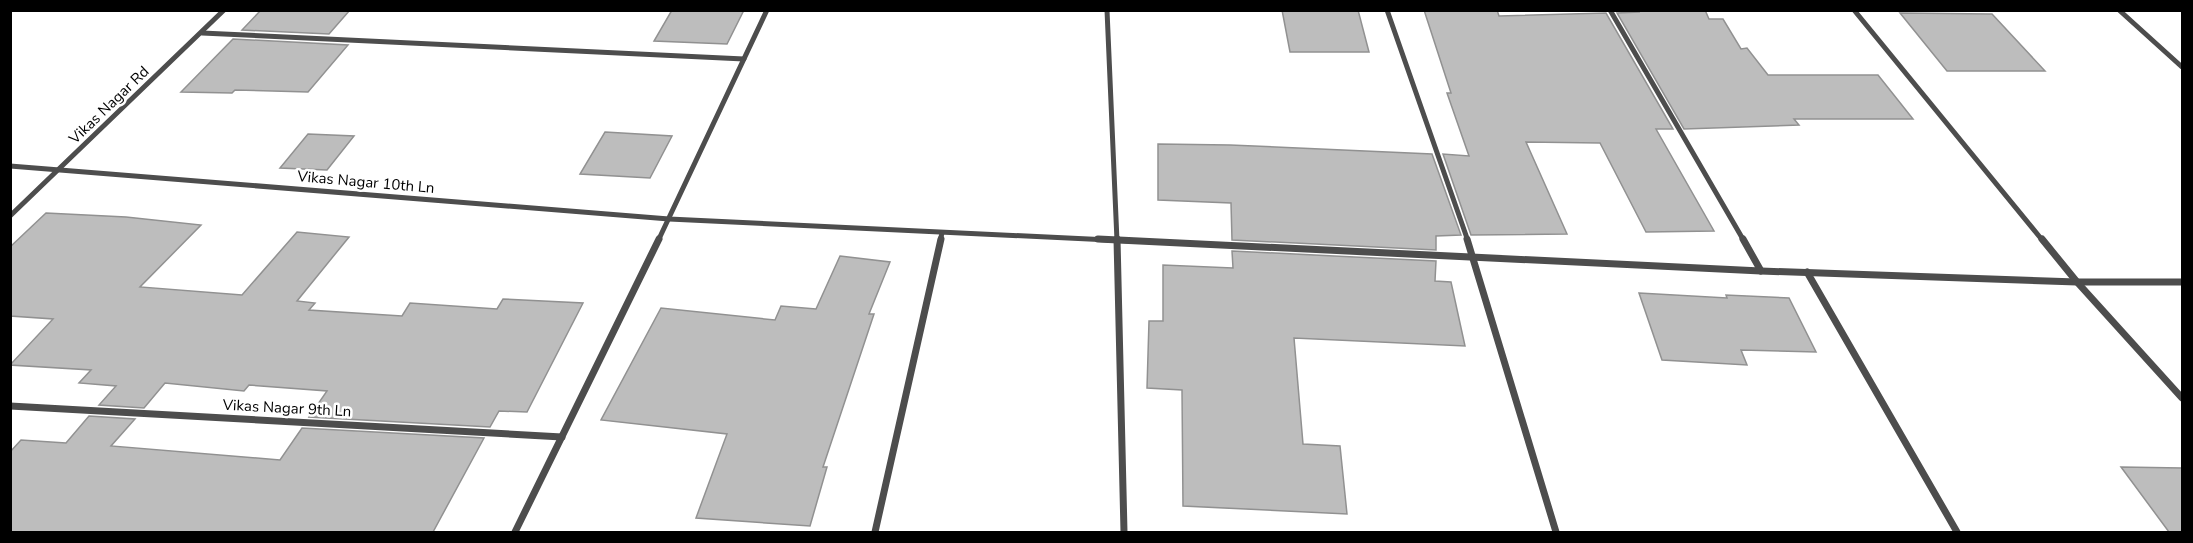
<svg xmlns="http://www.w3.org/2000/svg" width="2193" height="543" viewBox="0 0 2193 543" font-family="'Nunito Sans',sans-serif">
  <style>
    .building { fill: #bdbdbd; stroke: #919191; stroke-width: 1.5 }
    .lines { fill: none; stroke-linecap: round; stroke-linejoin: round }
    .minor-far1 { stroke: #4d4d4d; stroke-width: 5 }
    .minor { stroke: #4d4d4d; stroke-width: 7 }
    .labels { text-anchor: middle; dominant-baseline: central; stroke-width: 5; stroke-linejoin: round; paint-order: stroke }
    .street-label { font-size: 15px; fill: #000; stroke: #fff }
  </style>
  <rect width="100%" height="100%" fill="#fff"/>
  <g class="building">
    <polygon points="261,10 350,10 329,34 242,30"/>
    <polygon points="672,10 744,10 727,44 654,41"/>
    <polygon points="1282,10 1358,10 1369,52 1290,52"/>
    <polygon points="1424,10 1497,10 1499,16 1606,13 1673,129 1656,129 1714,231 1646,232 1600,143 1526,142 1567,234 1471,235 1443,154 1469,156 1447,93 1451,93"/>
    <polygon points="1638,10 1705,10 1709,19 1723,19 1741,49 1747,48 1768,75 1878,75 1913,119 1794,119 1799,125 1684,129 1617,13 1639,12"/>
    <polygon points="1900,13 1992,14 2045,71 1947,71"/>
    <polygon points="233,39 348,45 308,92 235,90 232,93 181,92"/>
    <polygon points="605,132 672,136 650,178 580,174"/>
    <polygon points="308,134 354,136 327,170 280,168"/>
    <polygon points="1158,144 1230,145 1432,154 1461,235 1436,236 1436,250 1232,240 1231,203 1158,200"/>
    <polygon points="46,213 126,217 201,225 140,287 242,295 297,232 349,237 297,301 315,303 309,310 402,316 410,303 497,309 503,299 583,303 527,412 499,411 490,427 309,417 327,391 249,385 244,391 165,383 144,408 99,405 116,386 79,383 91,370 10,365 53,319 10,316 10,247"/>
    <polygon points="1232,251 1436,261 1435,281 1451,282 1465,346 1294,338 1303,444 1340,446 1347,514 1183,506 1182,390 1147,388 1149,321 1163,321 1163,265 1233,268"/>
    <polygon points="840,256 890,262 869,314 874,314 823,467 827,467 810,526 696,518 727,434 601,420 661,308 775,320 781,306 816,309"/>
    <polygon points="1639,293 1727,298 1726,295 1789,298 1816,352 1741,350 1747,365 1662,360"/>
    <polygon points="89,416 135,419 111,446 280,460 302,428 484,438 433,532 10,532 10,452 21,440 66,443"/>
    <polygon points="2121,467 2182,468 2182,532 2169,532"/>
  </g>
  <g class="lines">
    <g class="minor-far1">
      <polyline points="1107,10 1117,241"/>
      <polyline points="1387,10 1468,241"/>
      <polyline points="1610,10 1744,241"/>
      <polyline points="1854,10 2043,241"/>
      <polyline points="2119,10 2182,67"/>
      <polyline points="202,33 744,59"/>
      <polyline points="10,166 669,219 1130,241"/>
      <polyline points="10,216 224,10"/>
      <polyline points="658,241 767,10"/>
      <polyline points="940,241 942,233"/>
    </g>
    <g class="minor">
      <polyline points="1098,239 1761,271 2077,282 2182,282"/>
      <polyline points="1117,239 1124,532"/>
      <polyline points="1467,239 1556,532"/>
      <polyline points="1743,239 1761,271"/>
      <polyline points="2042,239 2077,282 2182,398"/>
      <polyline points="1807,272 1957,532"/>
      <polyline points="10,406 562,437"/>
      <polyline points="515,532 659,239"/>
      <polyline points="875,532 941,239"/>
    </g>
  </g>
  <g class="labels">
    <g class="street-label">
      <text transform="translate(109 105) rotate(-44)">Vikas Nagar Rd</text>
      <text transform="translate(366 182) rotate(5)">Vikas Nagar 10th Ln</text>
      <text transform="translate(287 408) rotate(3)">Vikas Nagar 9th Ln</text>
    </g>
  </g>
  <rect width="2193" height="543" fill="none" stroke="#000000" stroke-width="24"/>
</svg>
